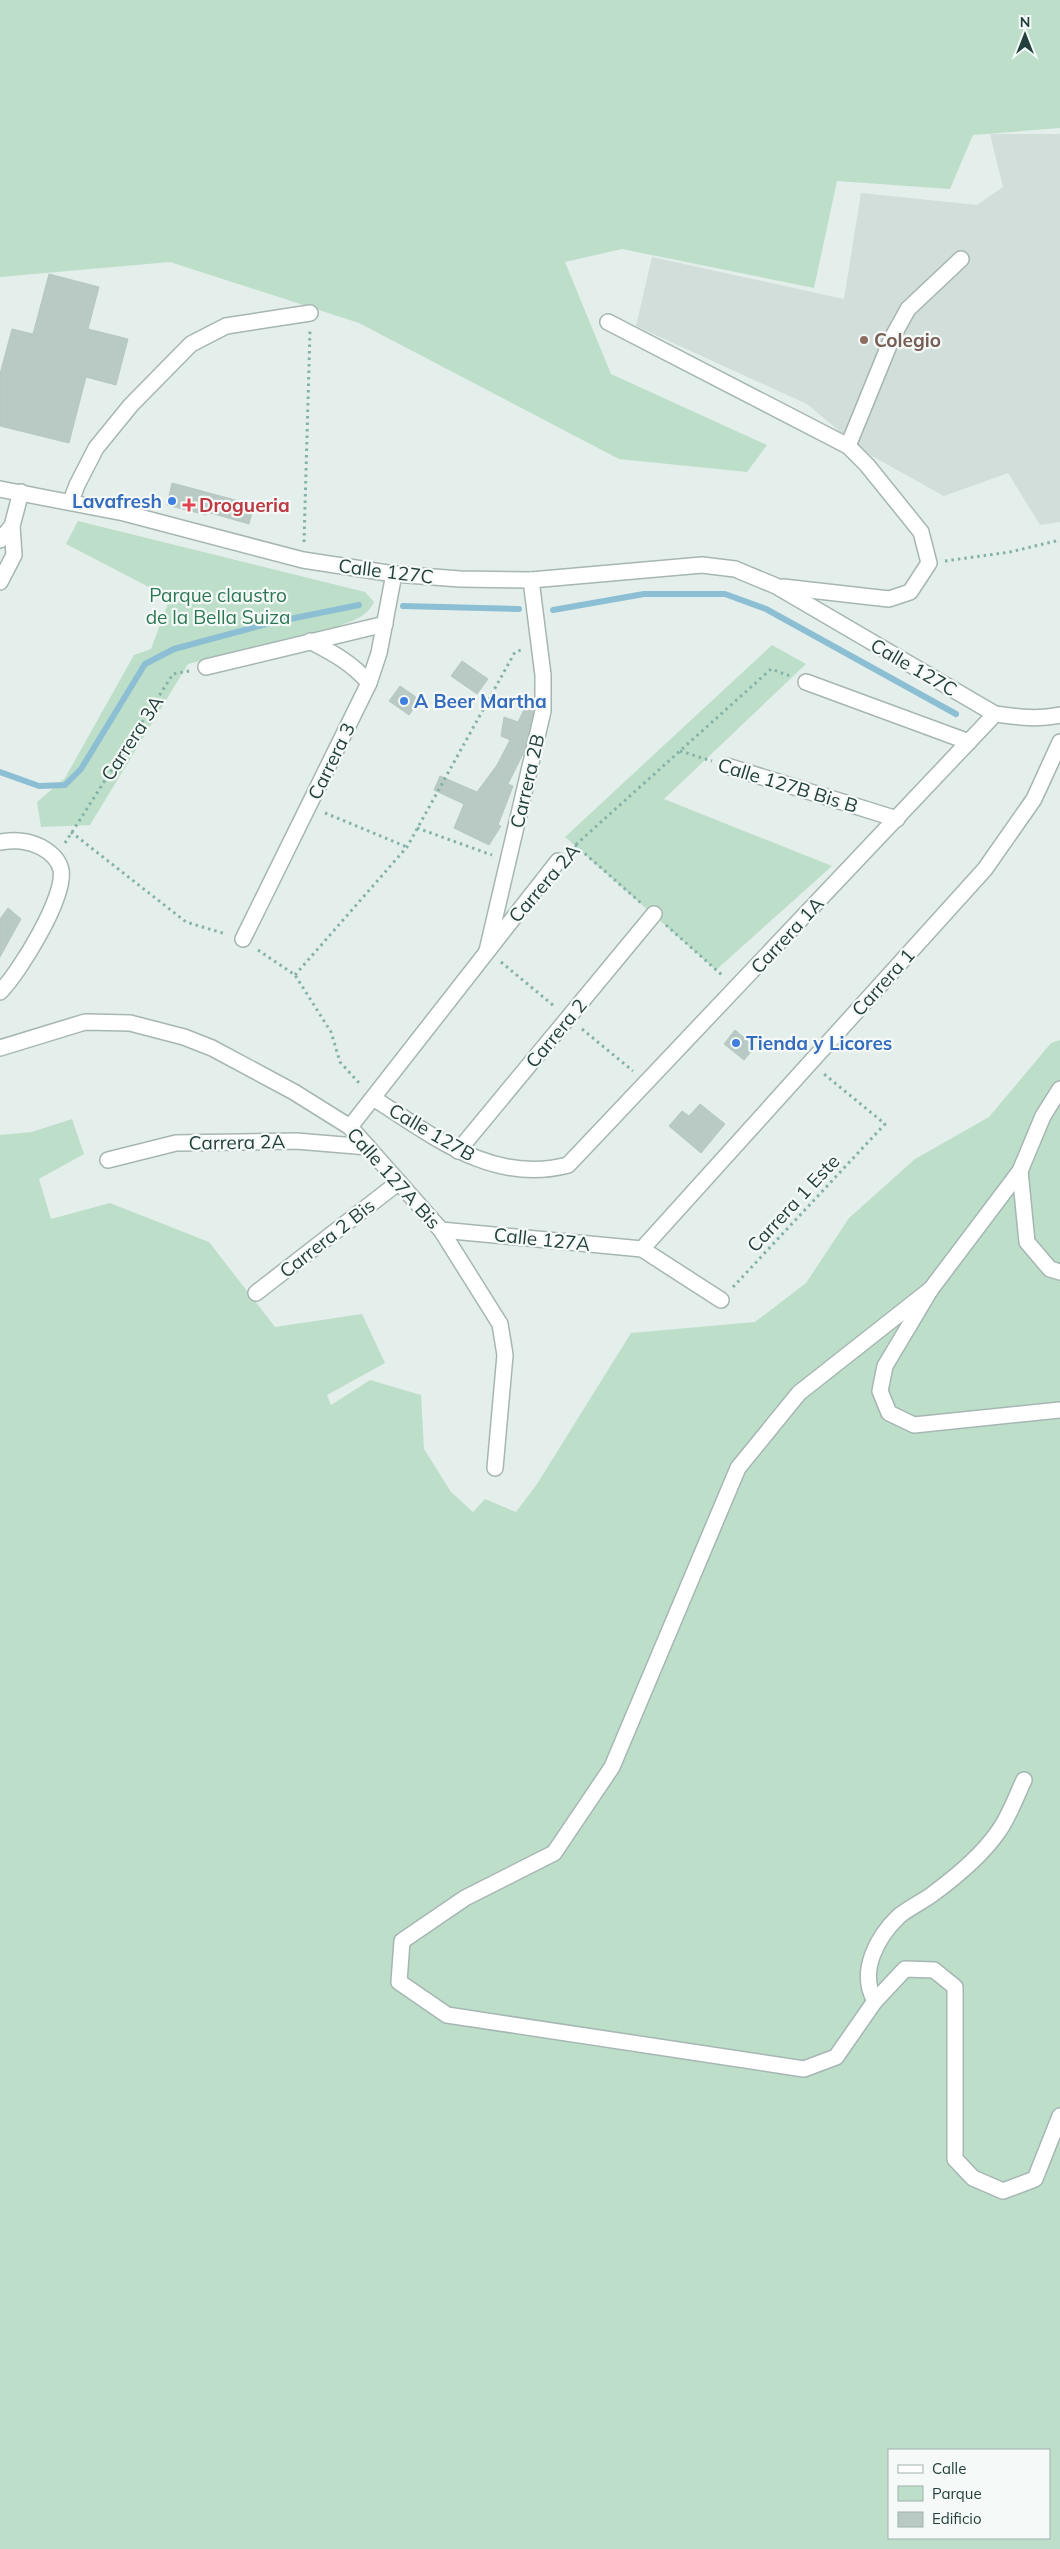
<svg xmlns="http://www.w3.org/2000/svg" width="1060" height="2549" viewBox="0 0 1060 2549" font-family="Mulish,sans-serif">
  <style>
    .built { fill: #d2deda }
    .green { fill: #bddfca; fill-rule: evenodd }
    .lines { fill: none; stroke-linecap: round; stroke-linejoin: round }
    .stream { stroke: #8cbfd3; stroke-width: 6 }
    .building { fill: #b9c9c4; stroke: #b6c8c3 }
    .minor-casing { stroke: #a6b6b3; stroke-width: 18 }
    .path { stroke: #84b2a9; stroke-width: 3; stroke-dasharray: 2.5 4; stroke-linecap: butt }
    .minor { stroke: #fff; stroke-width: 15 }
    .education-dot { fill: #8d6e63; stroke: #f5faf8; stroke-width: 2 }
    .shop-dot { fill: #3f7fe0; stroke: #f5faf8; stroke-width: 2 }
    .health-dot { fill: #e0444e; stroke: #f5faf8; stroke-width: 2 }
    .labels { text-anchor: middle; dominant-baseline: central; stroke-width: 4.5; stroke-linejoin: round; paint-order: stroke }
    .education-label { font-size: 19px; font-weight: bold; fill: #785e54; stroke: #f5faf8; text-anchor: start }
    .shop-label { font-size: 19px; font-weight: bold; fill: #366cbe; stroke: #f5faf8; text-anchor: start }
    .health-label { font-size: 19px; font-weight: bold; fill: #be3a42; stroke: #f5faf8; text-anchor: start }
    .street-label { font-size: 19px; fill: #23403c; stroke: #f5faf8 }
    .park-label { font-size: 19px; fill: #2c7853; stroke: #f5faf8 }
  </style>
  <rect width="100%" height="100%" fill="#e4eeeb"/>
  <polygon class="built" points="990,134 1060,134 1060,522 1040,525 1008,473 944,496 863,451 807,404 636,326 652,257 844,299 861,193 977,205 1003,187"/>
  <g class="green">
    <polygon points="0,0 1060,0 1060,128 973,135 950,189 837,181 814,288 622,249 565,262 611,374 767,445 747,472 619,459 359,323 170,262 0,277"/>
    <path d="M78 521 365 592 374 602C367 617 354 620 339 626L188 664 90 825 41 827 37 802 65 778 134 655 151 649 170 598 66 544Z"/>
    <polygon points="772,645 806,664 664,799 832,866 716,970 565,837"/>
    <path d="M1060 1040V2549H0V1135L32 1132 72 1119 84 1154 39 1179 51 1219 110 1203 209 1242 275 1327 362 1314 385 1363 327 1395 331 1405 370 1380 421 1395 424 1449 451 1492 473 1512 485 1499 516 1512 537 1484 631 1333 755 1322 806 1283 849 1218 915 1159 989 1117 1051 1043ZM889 2450H1049V2538H889Z"/>
  </g>
  <g class="lines">
    <g class="stream">
      <polyline points="403,606 519,609"/>
      <polyline points="553,610 644,594 725,594 766,609 956,714"/>
      <polyline points="0,772 39,786 65,785 81,769 145,664 174,649 270,623 359,605"/>
    </g>
  </g>
  <g class="building">
    <polygon points="49,274 99,287 88,329 128,339 116,385 86,377 69,443 0,426 0,374 12,329 33,334"/>
    <polygon points="172,483 254,505 249,524 207,512 206,515 167,505"/>
    <polygon points="462,661 488,679 477,694 451,676"/>
    <polygon points="400,686 420,700 409,715 389,701"/>
    <polygon points="526,706 534,710 524,752 508,784 513,786 498,825 501,826 489,845 454,828 464,804 434,790 440,776 477,792 497,765 510,740 501,736 504,717 518,722"/>
    <polygon points="8,908 21,919 0,957 0,919"/>
    <polygon points="735,1030 755,1047 744,1060 724,1044"/>
    <polygon points="700,1104 725,1124 701,1153 669,1126 682,1111 689,1116"/>
  </g>
  <g class="lines">
    <defs>
      <g id="minor">
        <polyline points="608,322 848,446 867,465 921,532 929,563 910,592 889,599 783,587"/>
        <polyline points="848,446 892,338 908,309 961,259"/>
        <path d="M0 489 124 513 303 560 394 574 460 579 531 580 702 565 735 569 776 586 995 714C1018 717 1038 720 1060 715"/>
        <polyline points="71,501 77,485 96,448 131,405 191,344 226,326 310,313"/>
        <polyline points="0,540 12,526 21,492"/>
        <polyline points="0,582 14,555 12,526"/>
        <path d="M310 641C333 653 352 663 369 683"/>
        <polyline points="206,667 385,624"/>
        <polyline points="806,682 969,742"/>
        <polyline points="727,766 897,819"/>
        <path d="M0 842C15 840 27 840 41 847 50 852 59 860 61 870 66 897 19 973 0 992"/>
        <polyline points="243,939 369,683 379,653 394,574"/>
        <polyline points="487,951 543,711 543,675 531,580"/>
        <polyline points="0,1048 85,1022 130,1023 184,1037 212,1048 294,1092 350,1127 441,1230 500,1324 505,1355 495,1468"/>
        <polyline points="1060,1089 1043,1116 1020,1171 931,1289 885,1366 880,1391 889,1413 914,1425 1060,1410"/>
        <path d="M373 1098C433 1136 493 1185 568 1165L995 714"/>
        <polyline points="350,1127 558,861"/>
        <polyline points="458,1151 654,914"/>
        <polyline points="108,1160 176,1143 296,1141 368,1147"/>
        <polyline points="1020,1171 1027,1242 1050,1269 1060,1272"/>
        <polyline points="441,1230 642,1249 721,1300"/>
        <polyline points="642,1249 985,869 1034,799 1060,742"/>
        <polyline points="931,1289 799,1393 738,1468 612,1767 554,1853 465,1898 402,1941 399,1982 447,2015 804,2069 836,2057 875,2001 905,1969 934,1970 955,1987 955,2159 973,2178 1003,2191 1035,2179 1060,2116"/>
        <polyline points="256,1293 399,1182"/>
        <path d="M875 2001C858 1972 877 1937 899 1916 910 1907 924 1901 934 1893 957 1876 982 1855 998 1832 1009 1817 1016 1797 1024 1780"/>
      </g>
    </defs>
    <use href="#minor" class="minor-casing"/>
    <g class="path">
      <polyline points="304,542 310,331"/>
      <polyline points="945,561 1010,552 1060,540"/>
      <polyline points="680,751 712,761"/>
      <polyline points="325,813 407,847"/>
      <polyline points="417,828 492,855"/>
      <polyline points="71,832 186,922 226,934"/>
      <polyline points="65,843 173,674 189,671"/>
      <polyline points="575,845 641,903"/>
      <polyline points="571,849 771,669 790,676"/>
      <polyline points="666,925 723,976"/>
      <polyline points="258,950 295,975 331,1032 340,1062 360,1084"/>
      <polyline points="501,962 554,1006"/>
      <polyline points="295,975 407,847 515,652 521,650"/>
      <polyline points="582,1029 633,1071"/>
      <polyline points="733,1287 885,1124 824,1074"/>
    </g>
    <use href="#minor" class="minor"/>
  </g>
  <circle class="education-dot" cx="864" cy="340" r="5"/>
  <g class="shop-dot">
    <circle cx="172" cy="501" r="5"/>
    <circle cx="404" cy="701" r="5"/>
    <circle cx="736" cy="1043" r="5"/>
  </g>
  <path class="health-dot" d="M186.5 497.5h5v5h5v5h-5v5h-5v-5h-5v-5h5z"/>
  <g class="labels">
    <g class="education-label">
      <text x="874" y="340">Colegio</text>
    </g>
    <g class="shop-label">
      <text x="162" y="501" text-anchor="end">Lavafresh</text>
      <text x="414" y="701">A Beer Martha</text>
      <text x="746" y="1043">Tienda y Licores</text>
    </g>
    <g class="health-label">
      <text x="199" y="505">Drogueria</text>
    </g>
    <g class="street-label">
      <text transform="translate(386 571) rotate(7)">Calle 127C</text>
      <text transform="translate(914 667) rotate(30)">Calle 127C</text>
      <text transform="translate(132 738) rotate(-57)">Carrera 3A</text>
      <text transform="translate(331 761) rotate(-64)">Carrera 3</text>
      <text transform="translate(527 781) rotate(-77)">Carrera 2B</text>
      <text transform="translate(788 785) rotate(17)">Calle 127B Bis B</text>
      <text transform="translate(544 883) rotate(-49)">Carrera 2A</text>
      <text transform="translate(787 935) rotate(-47)">Carrera 1A</text>
      <text transform="translate(883 982) rotate(-48)">Carrera 1</text>
      <text transform="translate(556 1033) rotate(-50)">Carrera 2</text>
      <text transform="translate(432 1132) rotate(30)">Calle 127B</text>
      <text transform="translate(237 1142) rotate(-1)">Carrera 2A</text>
      <text transform="translate(394 1178) rotate(48)">Calle 127A Bis</text>
      <text transform="translate(793 1203) rotate(-47)">Carrera 1 Este</text>
      <text transform="translate(327 1238) rotate(-38)">Carrera 2 Bis</text>
      <text transform="translate(542 1239) rotate(6)">Calle 127A</text>
    </g>
    <g class="park-label">
      <text x="218" y="595">Parque claustro<tspan x="218" dy="22">de la Bella Suiza</tspan></text>
    </g>
  </g>
  <rect x="888" y="2449" width="162" height="90" fill="#f5faf8" stroke="#a1b0ad"/>
  <rect x="898" y="2465" width="25" height="8" fill="#ffffff" stroke="#a1b0ad"/>
  <text x="932" y="2474" font-size="15" fill="#23403c">Calle</text>
  <rect x="898" y="2486" width="25" height="15" fill="#bddfca" stroke="#a1b0ad"/>
  <text x="932" y="2499" font-size="15" fill="#23403c">Parque</text>
  <rect x="898" y="2512" width="25" height="15" fill="#b9c9c4" stroke="#a1b0ad"/>
  <text x="932" y="2524" font-size="15" fill="#23403c">Edificio</text>
  <g transform="translate(1025 35)" stroke="#f5faf8" stroke-width="4" paint-order="stroke">
  <path d="M0-4L9 19L0 12L-9 19Z" fill="#23403c"/>
  <text y="-8" font-size="14" font-weight="bold" text-anchor="middle" fill="#23403c">N</text>
  </g>
</svg>
